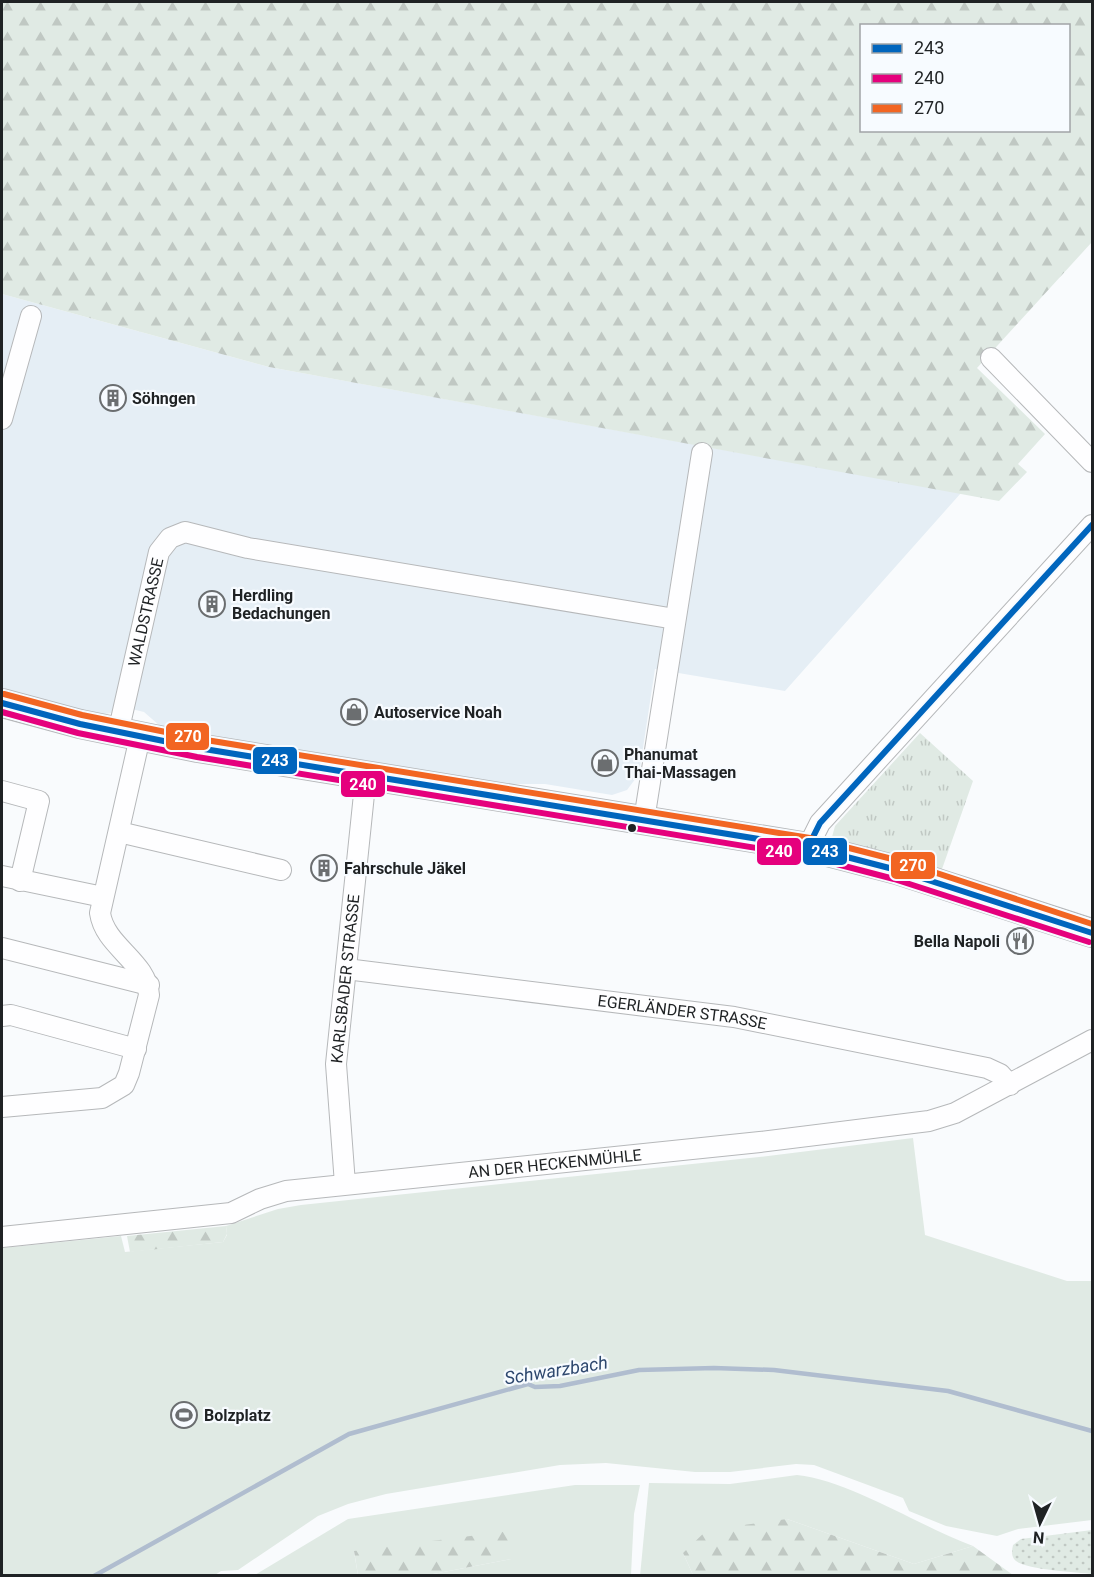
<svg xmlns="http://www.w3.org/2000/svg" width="1094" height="1577" viewBox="0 0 1094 1577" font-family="Roboto,sans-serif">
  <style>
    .built { fill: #e5eef5 }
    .grass { fill: #e0eae4 }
    .forest { fill: url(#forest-firs); fill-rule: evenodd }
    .park { fill: url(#park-tufts) }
    .garden { fill: url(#garden-dots) }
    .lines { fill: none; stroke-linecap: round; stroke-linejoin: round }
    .stream { stroke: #b0bdcf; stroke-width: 4.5 }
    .minor-casing { stroke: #b6b8ba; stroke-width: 22 }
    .secondary-casing { stroke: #b6b8ba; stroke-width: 30 }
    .minor { stroke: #fefeff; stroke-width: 20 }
    .secondary { stroke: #fefeff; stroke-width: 27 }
    .bus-1-casing { stroke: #f7fbff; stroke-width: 10 }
    .bus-2-casing { stroke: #f7fbff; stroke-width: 10 }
    .bus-3-casing { stroke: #f7fbff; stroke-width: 10 }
    .bus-1 { stroke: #0065bd; stroke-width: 6 }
    .bus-2 { stroke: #e5007d; stroke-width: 6 }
    .bus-3 { stroke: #f26522; stroke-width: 6 }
    .bus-dot { fill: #1f2224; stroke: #f7fbff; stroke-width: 2 }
    .labels { text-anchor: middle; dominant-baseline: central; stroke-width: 4.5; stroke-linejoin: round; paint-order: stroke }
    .poi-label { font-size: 16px; font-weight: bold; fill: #1f2224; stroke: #f7fbff; text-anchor: start }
    .street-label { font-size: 16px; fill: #1f2224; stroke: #f7fbff }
    .water-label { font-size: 18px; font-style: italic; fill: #2e486e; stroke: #f7fbff }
    .line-badge { stroke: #f7fbff; stroke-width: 2 }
    .badge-label { font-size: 16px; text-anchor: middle; font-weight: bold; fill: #fff }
  </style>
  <defs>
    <pattern id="forest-firs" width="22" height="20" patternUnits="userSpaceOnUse" patternTransform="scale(1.5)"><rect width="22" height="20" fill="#e0eae4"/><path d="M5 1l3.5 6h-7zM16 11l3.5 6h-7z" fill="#c0c8c3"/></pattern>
    <pattern id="park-tufts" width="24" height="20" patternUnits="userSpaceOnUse" patternTransform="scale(1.5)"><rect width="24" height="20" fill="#e0eae4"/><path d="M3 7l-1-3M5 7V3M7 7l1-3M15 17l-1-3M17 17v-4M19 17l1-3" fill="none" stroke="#c0c8c3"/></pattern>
    <pattern id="garden-dots" width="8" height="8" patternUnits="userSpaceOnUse" patternTransform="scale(1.5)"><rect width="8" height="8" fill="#e0eae4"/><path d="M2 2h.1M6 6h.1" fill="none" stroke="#c0c8c3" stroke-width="1.8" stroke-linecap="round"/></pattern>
  </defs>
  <rect width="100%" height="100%" fill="#f9fbfd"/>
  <polygon class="built" points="2,294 269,367 961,493 785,691 655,669 639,774 627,790 612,795 545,784 497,784 167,732 144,712 115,705 111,713 99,715 2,692"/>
  <g class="grass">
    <polygon points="913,1138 925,1235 1067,1281 1092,1281 1092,1520 1018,1529 997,1536 946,1526 909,1511 903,1498 814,1465 796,1464 730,1472 695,1472 606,1463 560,1465 386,1494 348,1504 318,1516 238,1570 221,1571 215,1575 2,1576 2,1248 121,1236 125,1252 223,1242 227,1235 226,1226 278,1209 301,1205 759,1157"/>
    <path d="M797 1475C851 1481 919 1526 973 1546L914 1564 787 1519 683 1553 693 1575 640 1576 649 1483 730 1484Z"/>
    <polygon points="575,1485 640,1485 634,1514 631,1575 428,1575 511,1559 354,1552 358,1575 253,1576 348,1519"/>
  </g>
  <g class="forest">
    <path d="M2 2H1092V242L977 368 1045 434 1018 464 1027 472 999 501 269 367 2 294ZM862 26H1068V130H862Z"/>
    <polygon points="226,1226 227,1234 223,1242 130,1252 127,1236"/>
    <polygon points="787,1519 914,1564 973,1546 1013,1575 693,1575 683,1553 707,1530"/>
    <polygon points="509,1531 511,1559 428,1575 358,1575 354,1551"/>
  </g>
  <polygon class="park" points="920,733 973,781 942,869 841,842 832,837 835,826"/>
  <path class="garden" d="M1092 1530V1574C1077 1572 1022 1570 1014 1559 1011 1554 1012 1550 1013 1545L1021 1539Z"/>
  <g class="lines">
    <polyline class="stream" points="94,1576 349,1434 528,1384 535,1387 560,1386 639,1370 714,1368 774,1370 948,1391 1092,1431"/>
    <defs>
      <g id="minor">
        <polyline points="991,358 1092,462"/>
        <polyline points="2,419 31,316"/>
        <path id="s1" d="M118 733 159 552 170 538 185 532 248 548 675 619"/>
        <polyline points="2,791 39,801 20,881"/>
        <polyline points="644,820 702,453"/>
        <polyline points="119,832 281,870"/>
        <polyline points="808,847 820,823 1092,525"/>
        <polyline points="2,876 103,897"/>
        <polyline points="2,948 149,985"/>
        <path id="s2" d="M346 969 734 1017 987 1068 1000 1074 1010 1085"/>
        <polyline points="2,1016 11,1015 136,1049"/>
        <path d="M2 1107 102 1098 124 1085 129 1073 149 995C147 961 105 947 100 913L140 737"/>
        <path id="s3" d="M345 1184 336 1064 366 775"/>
        <path id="s4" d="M2 1237 231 1213 260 1199 286 1191 760 1142 929 1121 955 1113 1092 1040"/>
      </g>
      <polyline id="secondary" points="2,703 80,724 198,748 808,847 897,870 1092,933"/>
    </defs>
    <use href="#minor" class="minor-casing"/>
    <use href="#secondary" class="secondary-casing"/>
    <use href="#minor" class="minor"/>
    <use href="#secondary" class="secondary"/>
    <defs>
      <g id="bus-1">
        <polyline points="2,703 80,724 198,748 808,847 897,870 1092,933"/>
        <polyline points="808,847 820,823 1092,525"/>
      </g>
      <polyline id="bus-2" points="2,712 78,733 197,757 806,856 894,879 1089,942"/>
      <polyline id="bus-3" points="4,694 82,715 200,739 810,838 900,861 1092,924"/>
    </defs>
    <use href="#bus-1" class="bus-1-casing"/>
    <use href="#bus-2" class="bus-2-casing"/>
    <use href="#bus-3" class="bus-3-casing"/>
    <use href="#bus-1" class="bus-1"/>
    <use href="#bus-2" class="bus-2"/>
    <use href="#bus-3" class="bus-3"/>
  </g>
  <defs>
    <symbol id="building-ring" viewBox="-11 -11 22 22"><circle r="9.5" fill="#f7fbff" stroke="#6b6e70" stroke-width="1.5"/><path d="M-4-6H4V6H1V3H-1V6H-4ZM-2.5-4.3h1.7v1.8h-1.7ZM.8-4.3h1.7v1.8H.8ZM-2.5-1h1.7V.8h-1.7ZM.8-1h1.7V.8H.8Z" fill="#6b6e70"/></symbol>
    <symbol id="shop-ring" viewBox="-11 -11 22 22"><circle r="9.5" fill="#f7fbff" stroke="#6b6e70" stroke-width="1.5"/><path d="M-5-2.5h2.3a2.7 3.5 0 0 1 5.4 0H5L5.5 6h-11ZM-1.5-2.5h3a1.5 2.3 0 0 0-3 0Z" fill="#6b6e70"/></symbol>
    <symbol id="restaurant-ring" viewBox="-11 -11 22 22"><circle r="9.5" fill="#f7fbff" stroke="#6b6e70" stroke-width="1.5"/><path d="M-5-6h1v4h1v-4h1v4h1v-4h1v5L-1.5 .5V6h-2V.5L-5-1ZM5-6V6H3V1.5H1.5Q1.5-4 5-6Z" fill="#6b6e70"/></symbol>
    <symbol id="stadium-ring" viewBox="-11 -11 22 22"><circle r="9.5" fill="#f7fbff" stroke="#6b6e70" stroke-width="1.5"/><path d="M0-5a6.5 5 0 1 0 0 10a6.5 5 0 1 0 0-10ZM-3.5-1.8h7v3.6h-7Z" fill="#6b6e70"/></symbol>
  </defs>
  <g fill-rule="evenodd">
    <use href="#building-ring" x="98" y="383" width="30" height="30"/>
    <use href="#building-ring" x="197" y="589" width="30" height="30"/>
    <use href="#shop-ring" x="339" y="697" width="30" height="30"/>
    <use href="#shop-ring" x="590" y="748" width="30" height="30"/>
    <use href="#building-ring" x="309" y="853" width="30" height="30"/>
    <use href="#restaurant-ring" x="1005" y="926" width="30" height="30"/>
    <use href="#stadium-ring" x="169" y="1400" width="30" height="30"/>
  </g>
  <circle class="bus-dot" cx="632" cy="828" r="5"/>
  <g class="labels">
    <g class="poi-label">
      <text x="132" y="398">Söhngen</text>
      <text x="232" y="595">Herdling<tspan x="232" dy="18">Bedachungen</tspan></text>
      <text x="374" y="712">Autoservice Noah</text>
      <text x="624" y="754">Phanumat<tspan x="624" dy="18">Thai-Massagen</tspan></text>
      <text x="344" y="868">Fahrschule Jäkel</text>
      <text x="1000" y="941" text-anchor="end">Bella Napoli</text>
      <text x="204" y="1415">Bolzplatz</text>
    </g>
    <g class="street-label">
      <text stroke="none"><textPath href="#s1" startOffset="124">WALDSTRASSE</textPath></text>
      <text stroke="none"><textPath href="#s3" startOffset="206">KARLSBADER STRASSE</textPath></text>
      <text stroke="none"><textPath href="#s2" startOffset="339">EGERLÄNDER STRASSE</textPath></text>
      <text stroke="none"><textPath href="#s4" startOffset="560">AN DER HECKENMÜHLE</textPath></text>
    </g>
    <g class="water-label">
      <text transform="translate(556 1370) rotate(-9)">Schwarzbach</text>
    </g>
  </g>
  <g class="line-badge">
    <rect x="165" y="722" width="45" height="29" rx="6" fill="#f26522"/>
    <rect x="252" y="746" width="46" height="29" rx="6" fill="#0065bd"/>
    <rect x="340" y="770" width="46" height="28" rx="6" fill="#e5007d"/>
    <rect x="802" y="837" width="46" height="29" rx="6" fill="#0065bd"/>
    <rect x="756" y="837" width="46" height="29" rx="6" fill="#e5007d"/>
    <rect x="890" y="851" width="46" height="29" rx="6" fill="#f26522"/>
  </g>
  <g class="badge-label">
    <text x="188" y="742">270</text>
    <text x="275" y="766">243</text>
    <text x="363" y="790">240</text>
    <text x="825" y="857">243</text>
    <text x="779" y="857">240</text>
    <text x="913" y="871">270</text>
  </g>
  <rect width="1094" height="1577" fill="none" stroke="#1f2224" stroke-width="6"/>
  <rect x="860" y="24" width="210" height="108" fill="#f7fbff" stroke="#a1a4a7" stroke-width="1.5"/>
  <rect x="872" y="44" width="30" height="9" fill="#0065bd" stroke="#a1a4a7" stroke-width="1.5"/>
  <text x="914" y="54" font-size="18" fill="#1f2224">243</text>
  <rect x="872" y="74" width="30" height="9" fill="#e5007d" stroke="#a1a4a7" stroke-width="1.5"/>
  <text x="914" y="84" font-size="18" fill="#1f2224">240</text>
  <rect x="872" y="104" width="30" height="9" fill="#f26522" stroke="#a1a4a7" stroke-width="1.5"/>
  <text x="914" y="114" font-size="18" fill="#1f2224">270</text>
  <g transform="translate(1040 1523) rotate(185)" stroke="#f7fbff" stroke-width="4.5" paint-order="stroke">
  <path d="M0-4.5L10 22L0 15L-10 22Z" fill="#1f2224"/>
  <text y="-9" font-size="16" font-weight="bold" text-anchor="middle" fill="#1f2224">N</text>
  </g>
</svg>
